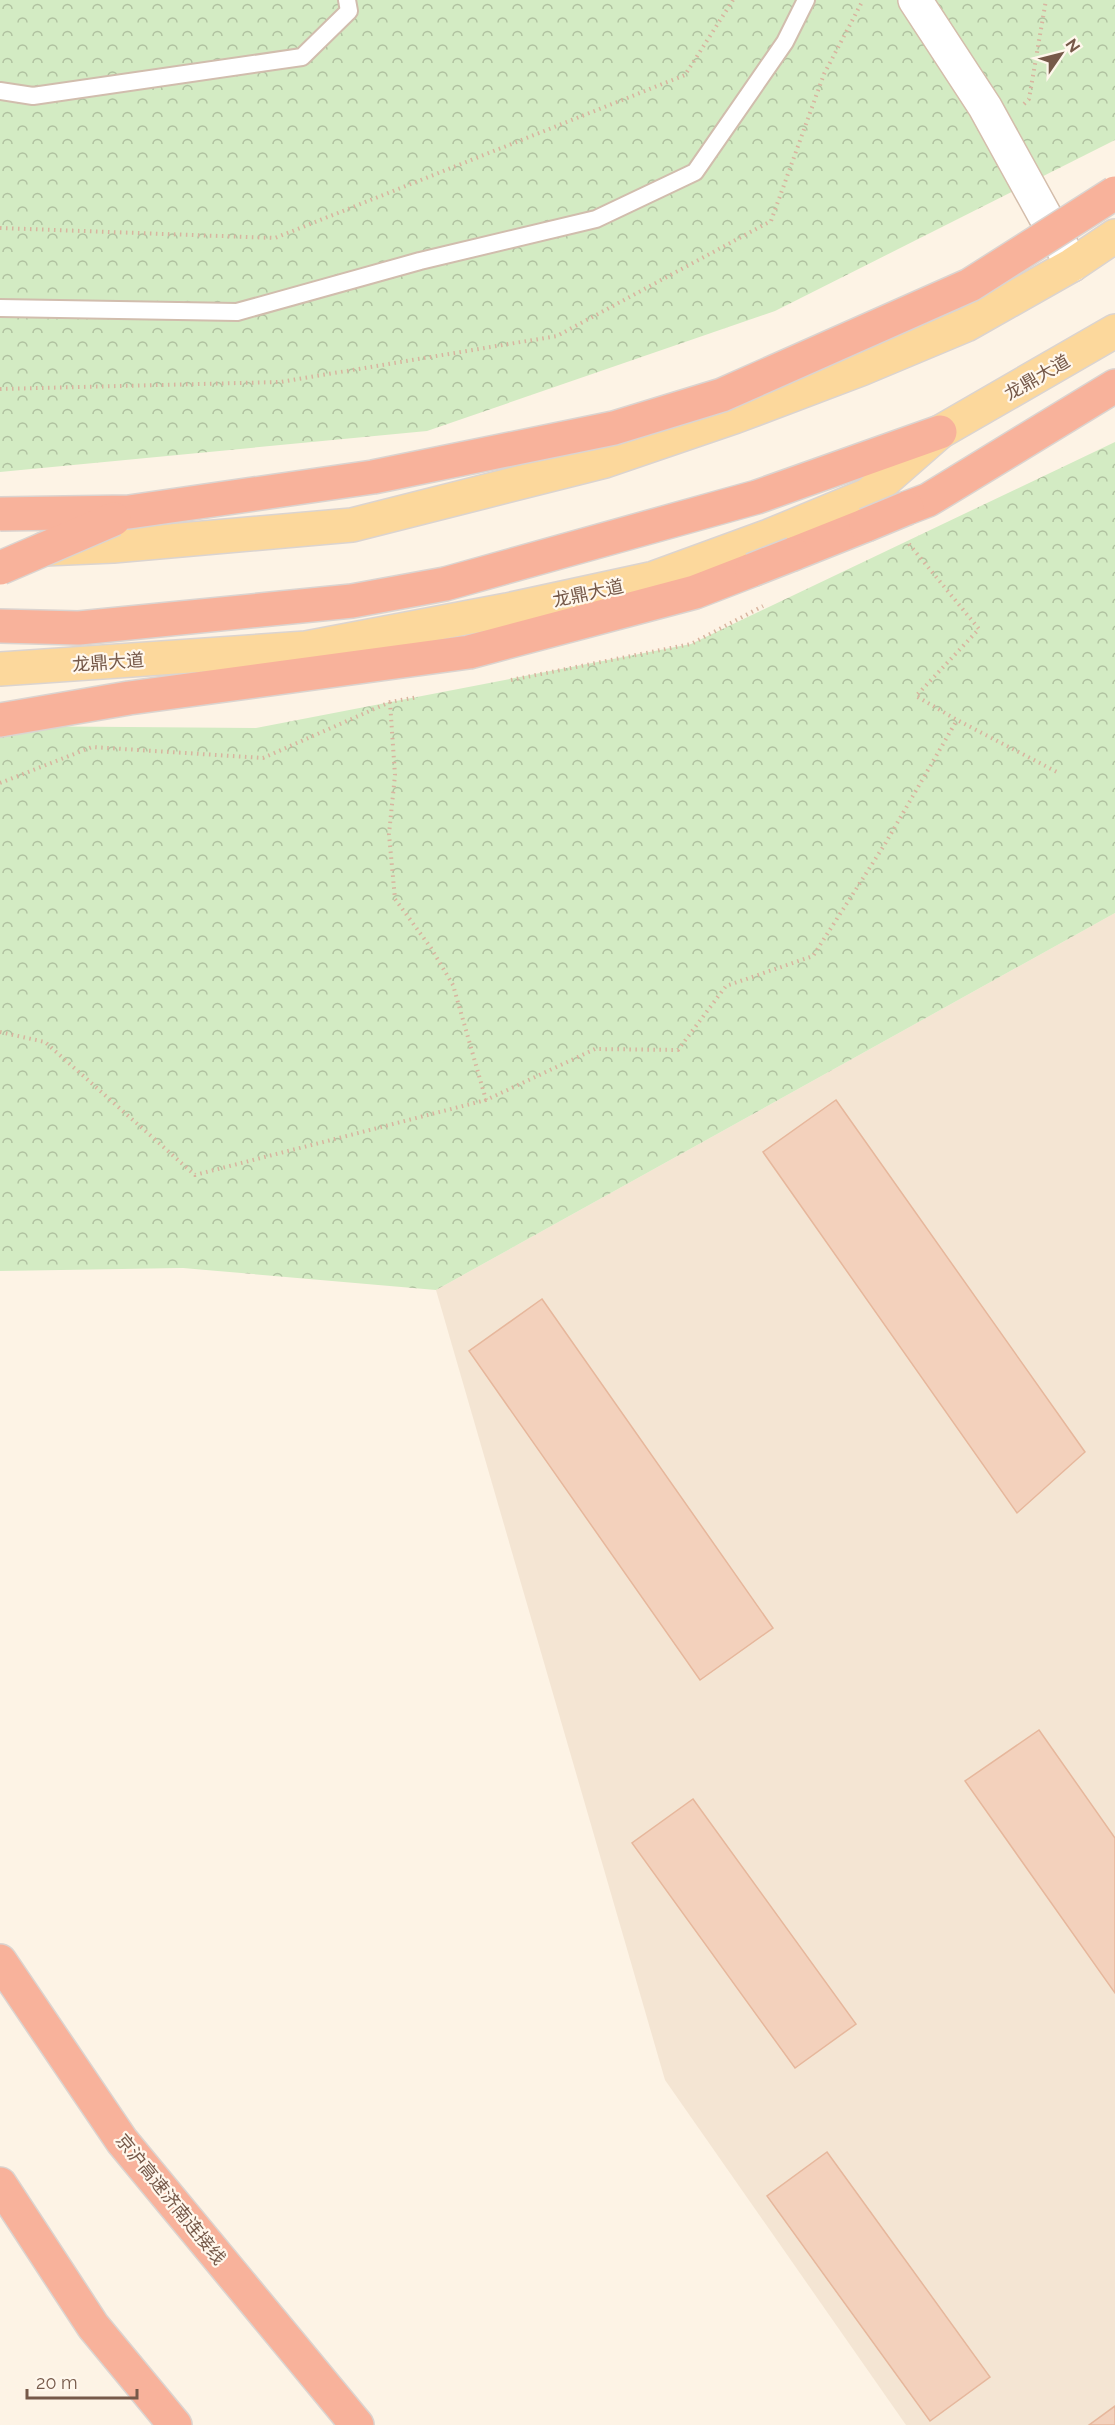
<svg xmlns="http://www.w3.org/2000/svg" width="1115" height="2425" viewBox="0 0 1115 2425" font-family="Raleway,'Noto Sans SC',sans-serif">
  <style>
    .residential { fill: #f4e5d3 }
    .park { fill: url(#park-crowns) }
    .building { fill: #f3d1bc; stroke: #e6b79c; stroke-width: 1.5 }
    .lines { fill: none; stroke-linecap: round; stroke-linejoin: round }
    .lane-casing { stroke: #d1bdad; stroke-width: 20 }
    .secondary-casing { stroke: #d4bdab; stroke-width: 36 }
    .primary-casing { stroke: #dbd4d0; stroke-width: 36 }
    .highway-casing { stroke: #dbd4d0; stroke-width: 36 }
    .path { stroke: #d8b49f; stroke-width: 4; stroke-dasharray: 1.5 4.5; stroke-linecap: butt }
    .lane { stroke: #fff; stroke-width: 16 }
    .secondary { stroke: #fff; stroke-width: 33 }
    .primary { stroke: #fcd89c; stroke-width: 33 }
    .highway { stroke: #f8b29b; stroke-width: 33 }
    .highway-bridge-casing { stroke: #dbd4d0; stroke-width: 36; stroke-linecap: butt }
    .highway-bridge { stroke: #f8b29b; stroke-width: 33 }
    .labels { text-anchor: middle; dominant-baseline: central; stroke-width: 4.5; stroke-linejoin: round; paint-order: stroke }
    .street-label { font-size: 18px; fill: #765949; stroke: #fff7ec }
  </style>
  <defs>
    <pattern id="park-crowns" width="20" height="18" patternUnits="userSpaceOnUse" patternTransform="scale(1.5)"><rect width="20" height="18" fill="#d3ebc3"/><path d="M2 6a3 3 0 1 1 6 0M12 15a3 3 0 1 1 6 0" fill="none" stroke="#b0c1a0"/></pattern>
  </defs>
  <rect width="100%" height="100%" fill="#fdf3e5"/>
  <polygon class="residential" points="1115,913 1115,2425 906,2425 665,2080 436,1290"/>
  <g class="park">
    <polygon points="0,0 1115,0 1115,140 775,311 427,431 0,472"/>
    <polygon points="1115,442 1115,913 436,1290 183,1268 0,1271 0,726 256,728 691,644"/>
  </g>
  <g class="building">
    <polygon points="836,1100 1085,1452 1017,1513 763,1152"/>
    <polygon points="542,1299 773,1628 700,1680 469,1351"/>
    <polygon points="1039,1730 1115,1838 1115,1993 965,1781"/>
    <polygon points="693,1799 856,2024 795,2068 632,1843"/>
    <polygon points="827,2152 990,2377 930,2421 767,2196"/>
    <polygon points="1115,2406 1115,2425 1089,2425"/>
  </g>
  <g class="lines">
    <defs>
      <g id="lane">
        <polyline points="0,91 33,96 302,57 349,11 347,0"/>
        <polyline points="0,308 237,312 420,261 596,219 695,172 785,42 806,0"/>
      </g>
      <polyline id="secondary" points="915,0 985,107 1072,265"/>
      <g id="primary">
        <polyline points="44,549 113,546 352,525 605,461 734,417 861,369 966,325 1072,265 1115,236"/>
        <polyline points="0,669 306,648 507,610 654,578 769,536 868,495 940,432 1115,331"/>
      </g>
      <g id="highway">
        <polyline points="907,508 928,500 1115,386"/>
        <polyline points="793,554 866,525"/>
        <polyline points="0,626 79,628 352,601 445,584 757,497 940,432"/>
        <polyline points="0,720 129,698 469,652 695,592 752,570"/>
        <polyline points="0,1961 122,2141 357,2425"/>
        <polyline points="0,2184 93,2326 175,2425"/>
      </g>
    </defs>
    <use href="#lane" class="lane-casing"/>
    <use href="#secondary" class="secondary-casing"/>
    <use href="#primary" class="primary-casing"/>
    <use href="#highway" class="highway-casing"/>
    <g class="path">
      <polyline points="1024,104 1029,99 1046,0"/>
      <polyline points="0,228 275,238 685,75 733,0"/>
      <polyline points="0,389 280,382 557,336 771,221 824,74 863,0"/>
      <polyline points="909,544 979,629 916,696 957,720 1057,772"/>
      <polyline points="511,680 691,644 763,606"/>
      <polyline points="390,702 395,775 389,834 395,899 431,948 453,985 486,1100 595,1049 678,1050 726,986 813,956 885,844 957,720"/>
      <polyline points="0,783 92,747 263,758 390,702 418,697"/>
      <polyline points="0,1032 45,1042 195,1175 486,1100"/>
    </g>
    <use href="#lane" class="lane"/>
    <use href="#secondary" class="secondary"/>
    <use href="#primary" class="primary"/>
    <use href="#highway" class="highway"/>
    <defs>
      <g id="highway-bridge">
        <polyline points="0,514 129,512 373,477 614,428 722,395 970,285 1115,193"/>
        <polyline points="866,525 907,508"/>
        <polyline points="0,568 114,519"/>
        <polyline points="752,570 793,554"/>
      </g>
    </defs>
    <use href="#highway-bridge" class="highway-bridge-casing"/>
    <use href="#highway-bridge" class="highway-bridge"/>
  </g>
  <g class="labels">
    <g class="street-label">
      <text transform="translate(1037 377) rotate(-30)">龙鼎大道</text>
      <text transform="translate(588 593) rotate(-12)">龙鼎大道</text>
      <text transform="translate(108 662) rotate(-4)">龙鼎大道</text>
      <text transform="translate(171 2199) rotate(51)">京沪高速济南连接线</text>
    </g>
  </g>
  <g transform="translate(1061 54) rotate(55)" stroke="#fff7ec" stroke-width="4.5" paint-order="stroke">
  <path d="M0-4.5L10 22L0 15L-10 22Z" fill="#765949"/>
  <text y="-9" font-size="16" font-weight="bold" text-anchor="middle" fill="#765949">N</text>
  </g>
  <path d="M27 2389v9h110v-9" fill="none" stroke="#765949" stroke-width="3"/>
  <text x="36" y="2389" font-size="18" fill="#765949" stroke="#fff7ec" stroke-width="4.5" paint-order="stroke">20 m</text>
</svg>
